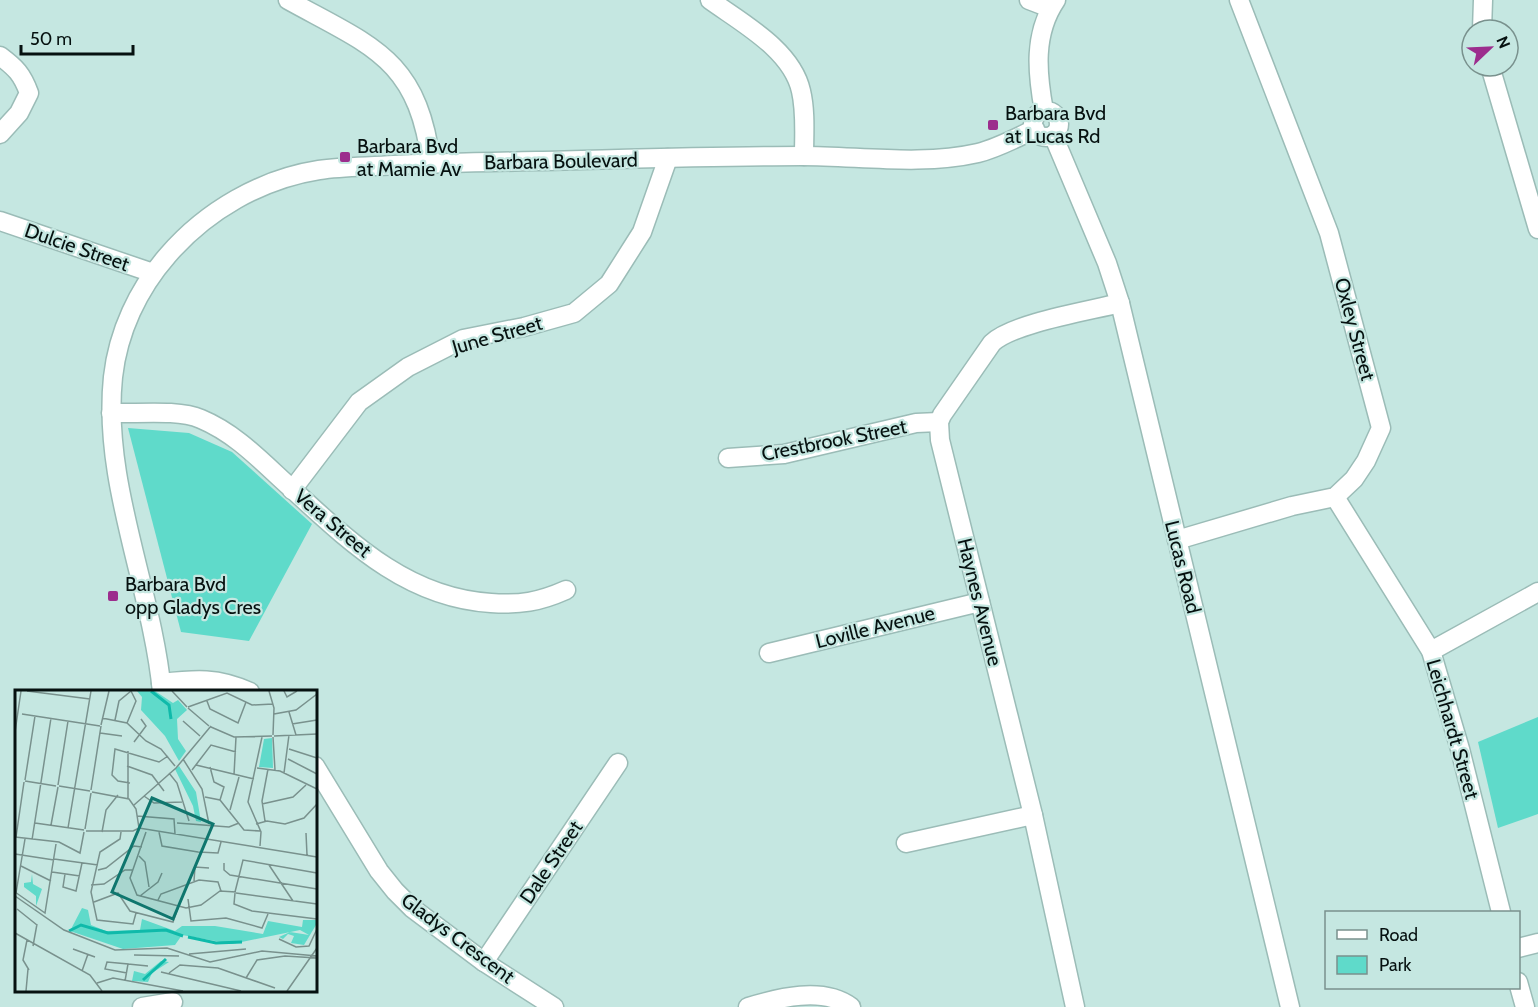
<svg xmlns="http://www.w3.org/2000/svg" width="1538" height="1007" viewBox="0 0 1538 1007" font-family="Cabin,sans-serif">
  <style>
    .green { fill: #5fdaca }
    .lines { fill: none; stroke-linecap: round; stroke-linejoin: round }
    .minor-casing { stroke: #9bbcb7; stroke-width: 21 }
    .minor { stroke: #fff; stroke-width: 18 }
    .poi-dot { fill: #9c2d8d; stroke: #c5e7e1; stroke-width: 2 }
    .labels { text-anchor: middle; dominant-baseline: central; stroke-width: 4.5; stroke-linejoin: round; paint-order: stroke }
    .poi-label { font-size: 20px; fill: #061110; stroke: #c5e7e1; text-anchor: start }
    .street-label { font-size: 20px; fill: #061110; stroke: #c5e7e1 }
    .inset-river { fill: none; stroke: #0fbaaa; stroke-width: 3 }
    .inset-road { fill: none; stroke: #79918d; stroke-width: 1.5 }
    .view { fill: #0f766e; fill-opacity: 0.15; stroke: #0f766e; stroke-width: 3 }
    .inset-edge { fill: none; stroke: #061110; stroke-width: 3 }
  </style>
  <rect width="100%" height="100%" fill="#c5e7e1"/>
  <g class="green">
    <polygon points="128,428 189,433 232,452 312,524 249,641 181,632"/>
    <polygon points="1538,717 1538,814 1498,828 1478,742"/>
  </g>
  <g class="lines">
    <defs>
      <g id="minor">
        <path d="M288 0C371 46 418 58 431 163"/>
        <path d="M710 0C742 23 792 50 801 91 806 112 804 135 804 156"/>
        <polyline points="1029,0 1050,8"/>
        <polyline points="1482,30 1483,0"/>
        <path d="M0 56C16 68 22 74 29 93L19 113 0 134"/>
        <polyline points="1490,66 1538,229"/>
        <path d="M1044 111C1037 73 1033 34 1056 0"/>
        <circle cx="1046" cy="124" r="13"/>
        <polyline points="1053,135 1107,263 1120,303 1290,1007"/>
        <polyline points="0,221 153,273"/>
        <path d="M111 413C137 414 178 409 201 419 237 434 263 463 291 488 350 542 407 598 491 603 520 605 539 602 566 590"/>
        <polyline points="728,458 784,454 916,423 939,422"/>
        <polyline points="292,490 359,402 408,367 463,339 524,327 574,313 609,284 642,232 668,158"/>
        <polyline points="1335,497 1431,651 1460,749 1501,912"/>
        <polyline points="1177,540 1292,506 1335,497 1354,479 1366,461 1381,428 1329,233 1239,0"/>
        <polyline points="1431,651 1538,592"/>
        <polyline points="769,653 980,602"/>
        <path d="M161 683C195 679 218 677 250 692"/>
        <path d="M162 692C152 587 102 483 113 377 118 332 138 289 168 255 206 211 261 179 319 170 344 166 369 167 394 165 441 163 489 162 537 161 625 159 714 156 802 156 860 156 921 166 978 153 998 148 1016 138 1035 129"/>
        <polyline points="315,766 379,871 395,891 412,908 484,962 554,1007"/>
        <polyline points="906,843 1033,815"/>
        <polyline points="1518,948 1538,943"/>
        <polyline points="484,962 618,763"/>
        <polyline points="1518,982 1525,1007"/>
        <polyline points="142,1007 173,1002"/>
        <path d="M748 1007C778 998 823 986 851 1007"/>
        <path d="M1075 1007 1033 815 940 440 939 422 942 415 992 343C1013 323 1089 311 1120 303"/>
      </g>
    </defs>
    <use href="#minor" class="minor-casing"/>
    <use href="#minor" class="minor"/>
  </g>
  <g class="poi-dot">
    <rect x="987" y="119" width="12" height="12" rx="3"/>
    <rect x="339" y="151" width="12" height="12" rx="3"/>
    <rect x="107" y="590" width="12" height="12" rx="3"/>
  </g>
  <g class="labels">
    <g class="poi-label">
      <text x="1005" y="113">Barbara Bvd<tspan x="1005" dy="23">at Lucas Rd</tspan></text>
      <text x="357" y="146">Barbara Bvd<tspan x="357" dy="23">at Mamie Av</tspan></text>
      <text x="125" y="584">Barbara Bvd<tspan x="125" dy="23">opp Gladys Cres</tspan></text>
    </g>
    <g class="street-label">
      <text transform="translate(561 161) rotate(-1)">Barbara Boulevard</text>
      <text transform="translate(77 247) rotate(19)">Dulcie Street</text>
      <text transform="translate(1355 329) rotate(75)">Oxley Street</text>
      <text transform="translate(497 335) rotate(-16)">June Street</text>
      <text transform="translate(834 440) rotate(-11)">Crestbrook Street</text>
      <text transform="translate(333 523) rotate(40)">Vera Street</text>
      <text transform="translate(1183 567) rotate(76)">Lucas Road</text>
      <text transform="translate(980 602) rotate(76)">Haynes Avenue</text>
      <text transform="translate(875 627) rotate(-14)">Loville Avenue</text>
      <text transform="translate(1453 729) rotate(74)">Leichhardt Street</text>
      <text transform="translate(551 862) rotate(-56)">Dale Street</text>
      <text transform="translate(458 938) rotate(37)">Gladys Crescent</text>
    </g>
  </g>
  <g transform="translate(15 690)">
    <rect width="302" height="302" fill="#c5e7e1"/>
    <path d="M122 1H140L158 13 163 10 172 20 162 29 163 49 171 61 164 71 150 46 126 20 127 7ZM257 48 258 78 244 77 249 49ZM164 76 181 102 186 132 181 131 178 116 160 79ZM17 184 18 194 27 199 21 216V206L9 197V193L16 192ZM67 218 73 220 76 235 91 241 125 240 127 229 160 241 167 236H200L248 244 253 231 287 237 288 230H302L301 235 289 255 276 253 279 246 273 244 268 249 264 247 275 242 294 245 285 240 217 254 167 245 160 255 108 259 55 241ZM146 271 154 272 137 283 133 292 117 291 119 281 130 284Z" fill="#5fdaca"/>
    <path class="inset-river" d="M136 1 154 15 156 29M54 241 66 235 93 243 151 240 168 246M173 247 201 253 227 252M128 290 151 269"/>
    <path class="inset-road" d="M12 1 75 9M157 1 172 17M254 1 259 18 258 45M269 1 272 7 282 1M192 11 195 19 223 33 231 12M173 17 212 3 237 15 258 14M173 18 194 36M274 22 281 45M7 24 85 36M259 24 281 20 302 4M87 28 112 33 131 51 146 59 160 76M100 30 104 11 116 1M168 31 185 46M112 33 121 11 116 1M277 34 302 30M86 35 94 1M196 37 219 47 257 46M0 42 6 1M85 43 107 46M259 46 302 44M258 47 260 80M119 52 131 36 126 29M274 59 302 68M113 61V109M168 69 187 99 194 134M273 69 302 84M181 75 239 89M112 76 137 85 149 101M195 77 199 92 209 97 205 110M242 78 265 81 302 99M177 80 196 55 221 62M154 83 162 93 174 131M269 83 274 45M219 85 221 47M10 90 20 26M10 91 41 96M115 93 103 91 97 85 100 59 144 72 153 66M43 95 53 31M44 96 75 101M76 100 86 36M77 102 114 109 121 119 124 138M129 106 139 113 167 112M190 107 205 110 229 140 245 141M247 114 278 107 291 95M119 115 161 78 196 36M215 120 224 87M122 126 159 129 160 144M250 131 247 111 253 79M20 133 69 140M162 133 214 137 224 133M241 134 252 131 270 134 289 128 302 114M36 135 43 97M53 138 76 1M70 139 76 103M71 141H118L124 138 302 167M87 142 91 120 103 105M106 142 105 149 85 162 76 202 82 230 118 234 121 223M131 142 115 188 122 205 171 218 186 215 205 201 221 202M144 142 147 156 183 162 203 163 206 152M291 143 292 165M0 147 44 152 65 163 69 142M1 147 9 92M17 150 36 28M245 156 246 142 233 112 247 47M0 164 39 170M124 166 130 172 134 197M39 169 83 175M209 173V180L215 185 302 199M254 175 278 211M6 176 36 191M83 180 91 178 119 156 127 157M37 182 65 186M50 184 48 197 61 201 67 173M179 191 180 177 194 178M76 195 89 194 110 180H118M0 202 30 223 41 154M220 202 228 170 302 183M1 203 10 149M220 203 219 214 237 221 302 229M221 203 302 214M0 206 49 240 100 260 152 258 195 272 247 261 302 266M125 206 143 192 147 183M173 209 176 231 211 228 247 238 253 224M143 210 146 204 184 190 203 192 206 201M79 212 103 203 115 221 158 232 163 218M2 219 22 235M0 243 75 285 87 301M264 249 281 257 294 256 302 239M12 250 8 270 14 280M18 256 22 234M58 259 80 267M174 264 231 259M119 265 164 266M113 274 133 276M67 281 73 264M146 282 226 301M154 283 165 275 203 278 260 298M231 288 242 270 270 266 302 268M110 291 113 274 92 272 90 279 112 283M82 293 98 288 168 301M11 301 13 279M272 301 302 258"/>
    <path class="view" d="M137 108 198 134 158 229 97 202Z"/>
    <rect width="302" height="302" class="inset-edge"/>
  </g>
  <rect x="1325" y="911" width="195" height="78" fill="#c5e7e1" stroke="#79918d" stroke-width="1.5"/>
  <rect x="1337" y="930" width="30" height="9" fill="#ffffff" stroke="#79918d" stroke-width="1.5"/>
  <text x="1379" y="941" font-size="18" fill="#061110">Road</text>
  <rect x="1337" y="956" width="30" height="18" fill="#5fdaca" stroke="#79918d" stroke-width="1.5"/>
  <text x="1379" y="971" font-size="18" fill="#061110">Park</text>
  <g transform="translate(1490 48) rotate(67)"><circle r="28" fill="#c5e7e1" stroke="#79918d" stroke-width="1.5"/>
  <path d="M0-4.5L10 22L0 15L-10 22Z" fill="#9c2d8d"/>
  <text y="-9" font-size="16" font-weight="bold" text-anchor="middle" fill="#061110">N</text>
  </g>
  <path d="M21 45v9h112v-9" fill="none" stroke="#061110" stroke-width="3"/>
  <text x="30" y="45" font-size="18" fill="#061110" stroke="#c5e7e1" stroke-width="4.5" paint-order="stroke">50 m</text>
</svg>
